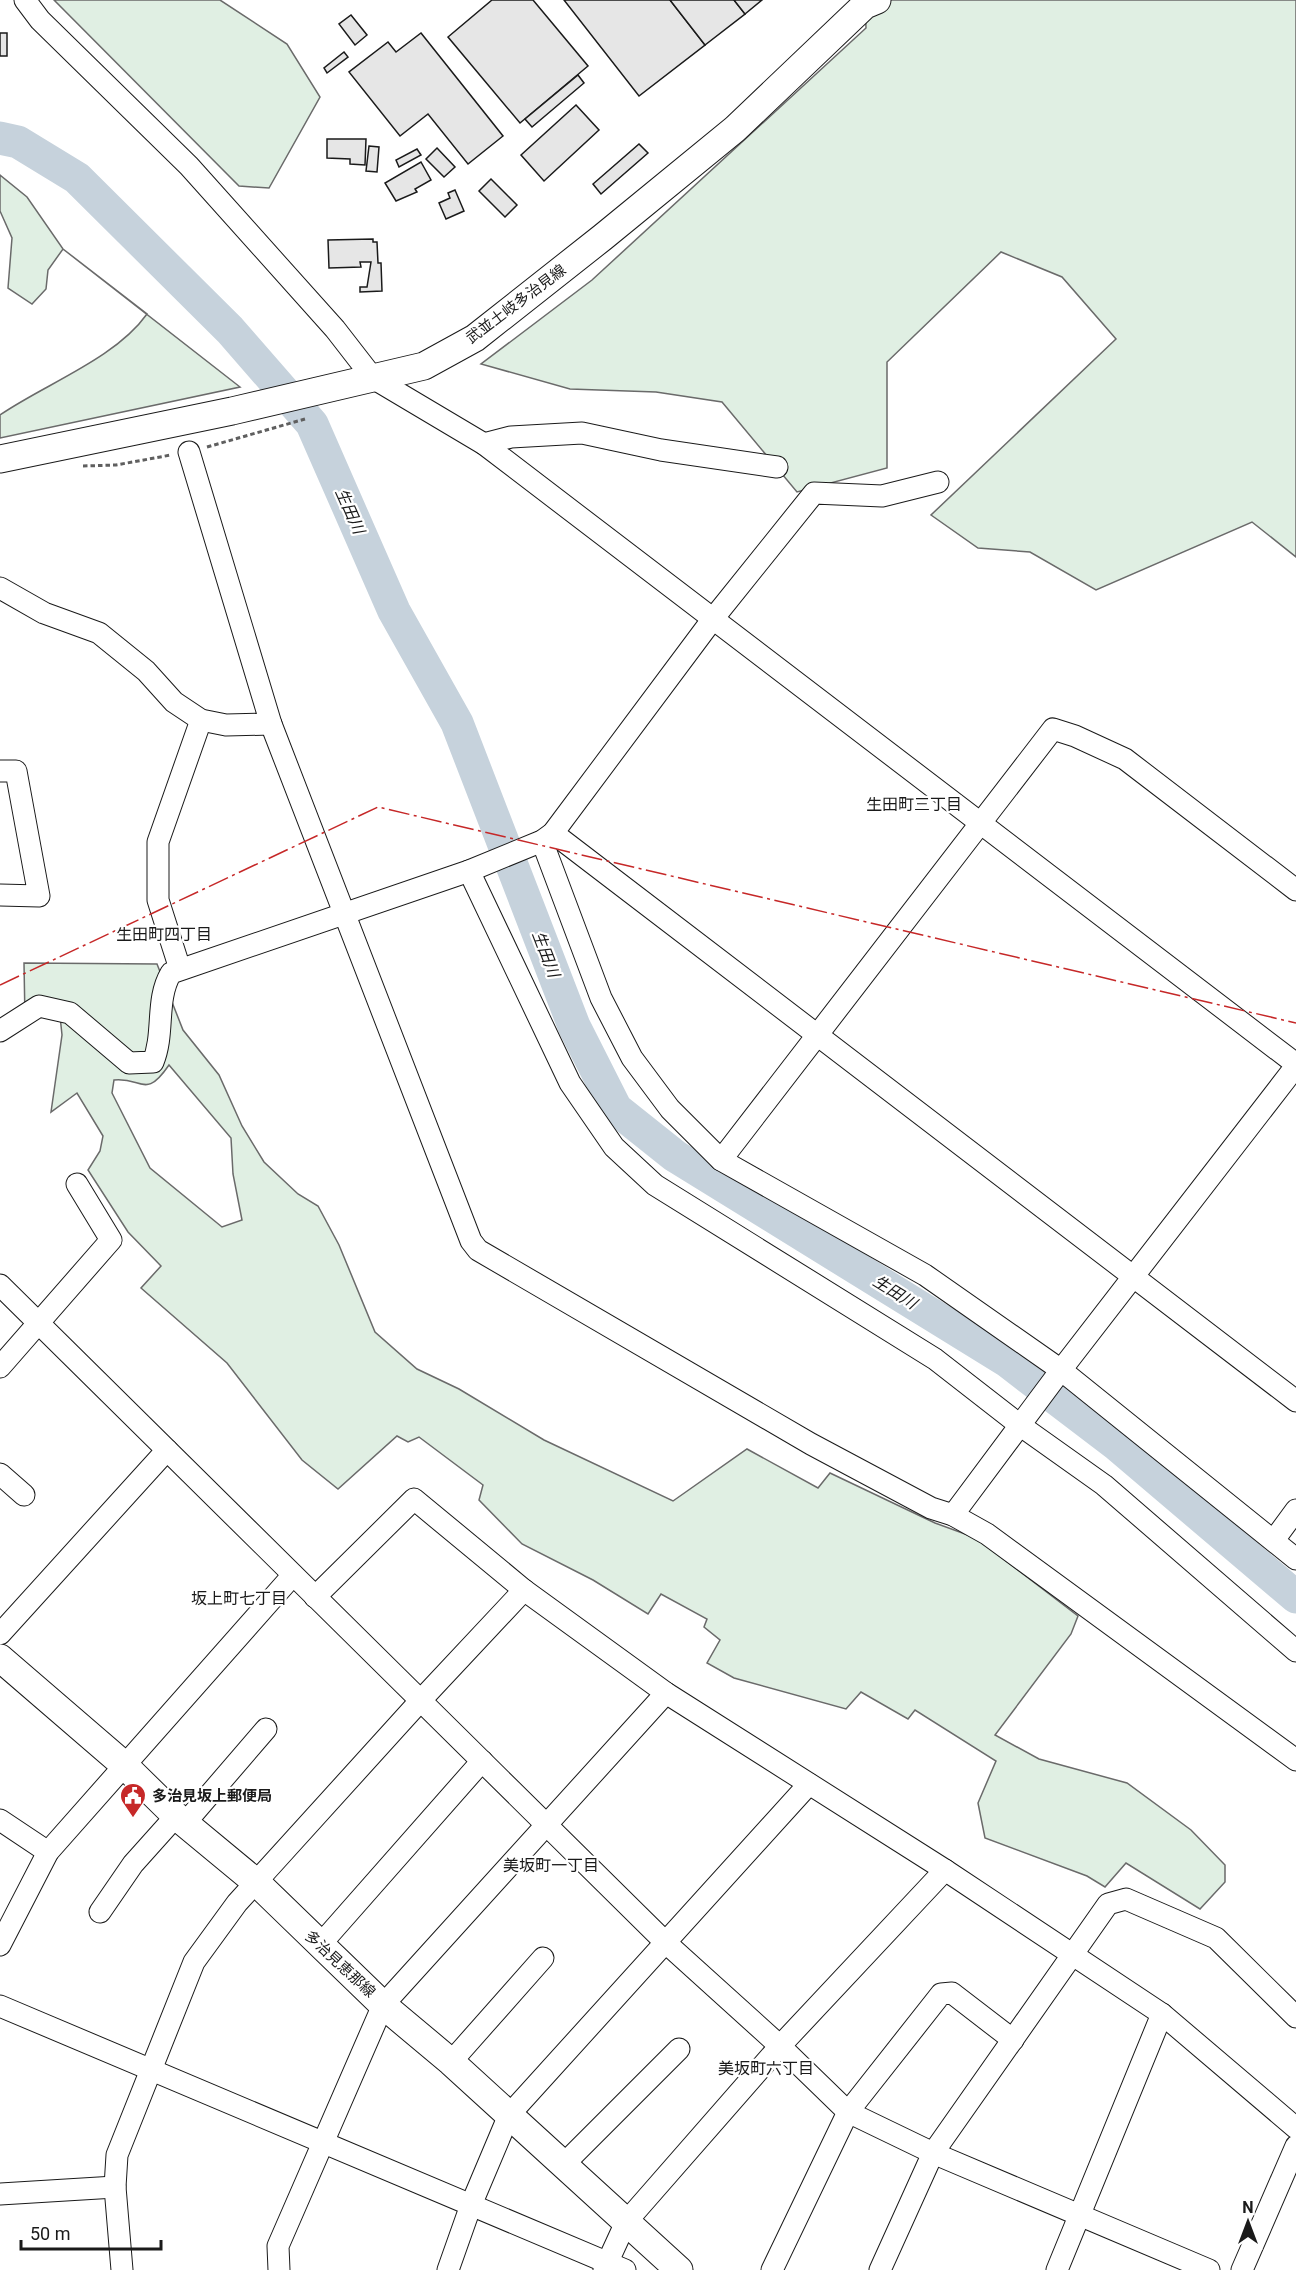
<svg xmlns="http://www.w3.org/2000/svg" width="1296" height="2270" viewBox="0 0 1296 2270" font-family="Roboto,'Noto Sans JP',sans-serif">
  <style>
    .green { fill: #e0efe3; stroke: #6a6a6a; stroke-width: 1.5; fill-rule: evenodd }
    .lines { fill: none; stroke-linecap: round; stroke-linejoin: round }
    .river { stroke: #c6d2dc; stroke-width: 33 }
    .building { fill: #e6e6e6; stroke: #1a1a1a; stroke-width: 1.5 }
    .minor-casing { stroke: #1a1a1a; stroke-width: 23 }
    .major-casing { stroke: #1a1a1a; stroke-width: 29 }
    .path { stroke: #5f5f5f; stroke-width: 3; stroke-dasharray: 4.5 3; stroke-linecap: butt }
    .minor { stroke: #fff; stroke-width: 21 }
    .major { stroke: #fff; stroke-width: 27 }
    .power { stroke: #c62828; stroke-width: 1.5; stroke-dasharray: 21 4.5 3 4.5; stroke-linecap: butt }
    .labels { text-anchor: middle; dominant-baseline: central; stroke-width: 4.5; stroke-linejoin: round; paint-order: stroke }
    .street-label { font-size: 15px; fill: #1a1a1a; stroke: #fff }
    .poi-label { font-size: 15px; font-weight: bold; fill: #1a1a1a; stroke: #fff; text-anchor: start }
    .water-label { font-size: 16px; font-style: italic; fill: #1a1a1a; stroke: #fff }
    .neighbourhood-label { font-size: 16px; fill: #1a1a1a; stroke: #fff }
  </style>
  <rect width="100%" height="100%" fill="#fff"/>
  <g class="green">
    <polygon points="54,0 220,0 287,44 320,97 269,188 239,186"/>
    <polygon points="865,0 1296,0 1296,557 1252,522 1096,590 1030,552 978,548 931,515 1116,339 1062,277 1001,252 887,362 887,468 797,492 722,402 656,392 570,389 481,364 592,280 866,28"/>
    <path d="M0 175 27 197 63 249 240 387 0 438V415C45 384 115 359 147 314L63 249 48 270 46 289 32 304 8 288 12 238 0 211Z"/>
    <path d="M24 963 157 964 183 1030 219 1075 242 1126 264 1162 298 1194 318 1206 339 1245 375 1332 417 1369 459 1389 544 1440 673 1501 747 1449 818 1488 830 1473 935 1523 976 1538 1078 1616 1071 1634 995 1735 1039 1759 1127 1783 1191 1830 1225 1865V1882L1200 1909 1126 1863 1105 1887 1087 1876 985 1838 978 1803 996 1761 915 1710 908 1719 861 1692 846 1709 734 1678 707 1663 720 1640 704 1627 707 1619 661 1594 648 1614 593 1580 522 1544 479 1500 483 1485 419 1437 408 1442 397 1436 338 1489 302 1460 227 1363 141 1288 161 1266 128 1232 88 1170 100 1151 103 1136 77 1093 51 1112 62 1035 60 1016H40L25 1020ZM169 1065 231 1138 233 1174 242 1220 222 1227 150 1168 112 1093 114 1080C143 1077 145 1100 169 1065Z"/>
  </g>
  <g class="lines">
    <polyline class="river" points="0,138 18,142 77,178 230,330 312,424 394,611 457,723 574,1026 616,1109 675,1156 1007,1361 1117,1445 1296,1597"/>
  </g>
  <g class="building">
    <polygon points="492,0 533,0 588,66 520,123 448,37"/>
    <polygon points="564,0 670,0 705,45 639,96"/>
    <polygon points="670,0 734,0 745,14 705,45"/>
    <polygon points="734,0 762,0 745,14"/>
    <polygon points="351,15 367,35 355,45 339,24"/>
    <rect x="0" y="33" width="7" height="23"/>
    <polygon points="421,33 503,136 468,164 428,114 400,136 349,72 388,42 396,52"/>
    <polygon points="344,52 348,57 327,73 324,68"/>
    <polygon points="578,75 584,83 532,127 525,119"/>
    <polygon points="576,105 599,130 544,181 521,155"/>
    <polygon points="327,139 366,139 365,165 350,164 350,159 327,158"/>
    <polygon points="639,144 648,153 601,194 593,184"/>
    <polygon points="369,146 379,147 377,172 366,171"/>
    <polygon points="437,148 455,167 444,177 426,159"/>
    <polygon points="417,149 421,155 399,167 396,160"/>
    <polygon points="421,162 431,180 415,189 417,192 396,201 385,183"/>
    <polygon points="491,179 517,205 505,217 479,191"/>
    <polygon points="455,190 464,211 446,219 439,203 450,198 448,193"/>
    <polygon points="373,239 373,242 377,242 378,263 381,263 382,291 360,292 360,287 367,287 371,262 360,262 361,267 329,268 328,240"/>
  </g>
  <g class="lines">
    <defs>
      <g id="minor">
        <polyline points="25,0 40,20 189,166 335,329 373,378 484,444 1296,1064"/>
        <polyline points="484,444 511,437 582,433 661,450 777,467"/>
        <polyline points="189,452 271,724 471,1241 478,1250 811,1444 931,1508 953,1515 987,1534 1296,1760"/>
        <polyline points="0,588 44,613 99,633 146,671 174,702 201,720 226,725 271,724"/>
        <polyline points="0,771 16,771 39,896 0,895"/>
        <polyline points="553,833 1296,1401"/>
        <polyline points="542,841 601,998 632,1058 670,1109 721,1160 925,1275 1061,1370 1296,1559"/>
        <polyline points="469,871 570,1083 614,1147 655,1185 935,1359 1021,1426 1104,1485 1296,1651"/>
        <polyline points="180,969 158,900 158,842 201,720"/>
        <path d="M0 1031 39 1006 70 1013 129 1063 153 1062C165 1033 155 1000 171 973L469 871 542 841 553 833 712 620 814 493 882 496 938 482"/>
        <polyline points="721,1160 1053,729 1075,736 1125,759 1296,890"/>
        <polyline points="0,1285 665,1942 780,2046 848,2112 933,2153 1209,2270"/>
        <polyline points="0,1367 111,1240 77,1184"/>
        <polyline points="0,1474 24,1495"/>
        <polyline points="953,1515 1061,1370 1296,1066"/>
        <polyline points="1274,1540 1296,1510"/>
        <polyline points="315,1597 414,1499 524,1590 666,1693 945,1870 1162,2014 1296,2128"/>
        <polyline points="0,1634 167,1450"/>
        <polyline points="0,1820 48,1852"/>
        <polyline points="186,1822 266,1729"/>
        <polyline points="100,1912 133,1864 176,1816"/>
        <polyline points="0,1945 48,1852 293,1575"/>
        <polyline points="319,1946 482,1761"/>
        <polyline points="0,2006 625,2270"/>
        <polyline points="451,2062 543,1958"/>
        <polyline points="564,2164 679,2049"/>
        <polyline points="0,2194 115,2187"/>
        <polyline points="122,2270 115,2187 117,2155 194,1962 237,1903 421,1700 524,1590"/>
        <polyline points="279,2270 278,2246 383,2005 666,1693"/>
        <polyline points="448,2270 471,2205 509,2115 809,1784"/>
        <polyline points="604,2270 626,2222 780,2046 945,1870"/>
        <polyline points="772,2270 848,2112 941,1994 952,1993 1013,2040"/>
        <polyline points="880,2270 933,2153 1108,1904 1126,1899 1216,1938 1296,2017"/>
        <polyline points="1057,2270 1162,2014"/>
        <polyline points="1242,2270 1296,2146"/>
      </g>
      <g id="major">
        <polyline points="0,459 232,411 424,366 475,338 603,237 735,129 865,5 877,0"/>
        <polyline points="0,1658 123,1764 176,1816 257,1883 383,2005 451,2062 679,2270"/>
      </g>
    </defs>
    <use href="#minor" class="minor-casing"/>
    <use href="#major" class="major-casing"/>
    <g class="path">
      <polyline points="207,447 305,419"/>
      <polyline points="83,466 116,465 171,455"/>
    </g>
    <use href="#minor" class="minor"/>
    <use href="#major" class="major"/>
    <polyline class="power" points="0,985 378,807 1296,1023"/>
  </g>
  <defs>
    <symbol id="civic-pin" viewBox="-11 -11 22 30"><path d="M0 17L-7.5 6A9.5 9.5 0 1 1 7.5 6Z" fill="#c62828" stroke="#fff"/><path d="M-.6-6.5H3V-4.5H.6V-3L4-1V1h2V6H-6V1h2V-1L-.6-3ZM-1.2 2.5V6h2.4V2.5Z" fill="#fff"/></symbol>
  </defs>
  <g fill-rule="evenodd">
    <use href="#civic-pin" x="118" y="1781" width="30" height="40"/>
  </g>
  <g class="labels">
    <g class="street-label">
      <text transform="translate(516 304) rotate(-37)">武並土岐多治見線</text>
      <text transform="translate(340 1964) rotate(43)">多治見恵那線</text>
    </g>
    <g class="poi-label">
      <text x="152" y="1796">多治見坂上郵便局</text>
    </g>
    <g class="water-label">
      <text transform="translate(350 511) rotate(66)">生田川</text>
      <text transform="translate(546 954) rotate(69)">生田川</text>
      <text transform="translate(895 1292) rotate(32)">生田川</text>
    </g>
    <g class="neighbourhood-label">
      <text x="914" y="804">生田町三丁目</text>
      <text x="164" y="934">生田町四丁目</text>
      <text x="239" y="1598">坂上町七丁目</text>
      <text x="551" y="1865">美坂町一丁目</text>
      <text x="766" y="2068">美坂町六丁目</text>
    </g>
  </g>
  <g transform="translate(1248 2222)" stroke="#ffffff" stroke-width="4.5" paint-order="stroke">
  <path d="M0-4.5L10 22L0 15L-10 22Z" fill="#1a1a1a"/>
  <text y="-9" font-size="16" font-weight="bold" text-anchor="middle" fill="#1a1a1a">N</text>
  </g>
  <path d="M21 2240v9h140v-9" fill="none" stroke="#1a1a1a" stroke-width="3"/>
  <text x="30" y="2240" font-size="18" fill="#1a1a1a" stroke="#ffffff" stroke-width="4.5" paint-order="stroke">50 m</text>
</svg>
